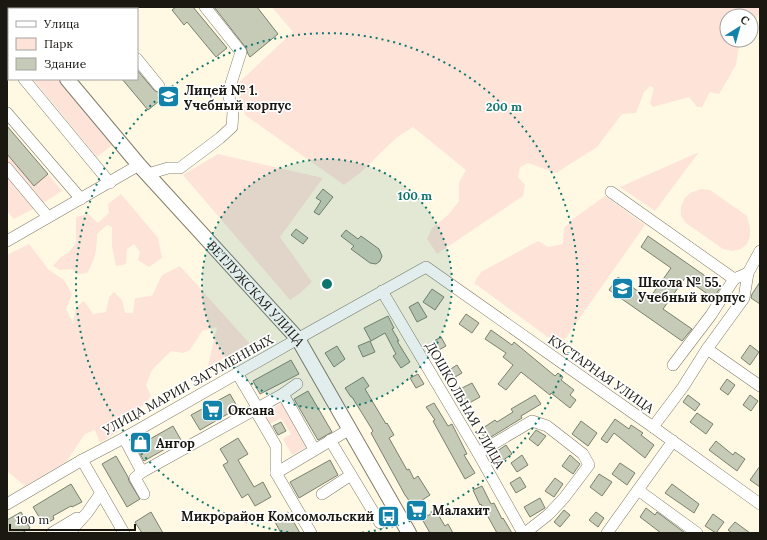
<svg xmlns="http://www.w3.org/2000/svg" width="767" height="540" viewBox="0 0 767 540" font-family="Lora,serif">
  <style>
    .green { fill: #fee3d8 }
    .building { fill: #c5cbb7; stroke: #7b816e }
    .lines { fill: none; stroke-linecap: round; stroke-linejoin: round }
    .minor-casing { stroke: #827c69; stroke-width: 12 }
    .major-casing { stroke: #827c69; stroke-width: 16 }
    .minor { stroke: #fff; stroke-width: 11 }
    .major { stroke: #fff; stroke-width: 14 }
    .ring { fill: none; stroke: #0f766e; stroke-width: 2; stroke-dasharray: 2 4 }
    .labels { text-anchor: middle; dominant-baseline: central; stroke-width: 3.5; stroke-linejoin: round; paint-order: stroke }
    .poi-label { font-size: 13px; font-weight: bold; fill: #1a1811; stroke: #fff; text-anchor: start }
    .street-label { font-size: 13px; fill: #1a1811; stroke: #fff }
    .centre { fill: #0f766e; stroke: #fff; stroke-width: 2 }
    .ring-label { font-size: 12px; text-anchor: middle; font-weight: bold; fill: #0f766e; stroke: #fff; stroke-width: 3.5; stroke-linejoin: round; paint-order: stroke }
  </style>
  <rect width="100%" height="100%" fill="#fff9e3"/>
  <g class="green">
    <polygon points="272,7 760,7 760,13 751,25 751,16 727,16 727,40 740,40 736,65 719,94 710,92 702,107 697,107 689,97 653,107 650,103 654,88 650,86 644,92 636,113 622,114 597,147 556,173 528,163 520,167 518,177 525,185 523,196 437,254 427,239 432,228 449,214 459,201 459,182 466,170 413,127 396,138 360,173 344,185 245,115 235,86 293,32"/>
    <polygon points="33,79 57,79 112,145 97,157"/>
    <polygon points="699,152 655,211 620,187"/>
    <polygon points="7,154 34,186 48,174 62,191 40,205 7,165"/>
    <polygon points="218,154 323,178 280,237 312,282 299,294 290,300 183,175"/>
    <polygon points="7,174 35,208 14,219 7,211"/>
    <polygon points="701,189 710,190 747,216 750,228 750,236 747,244 741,249 733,251 723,249 686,223 681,216 681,206 685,198 690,193"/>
    <path d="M121 194 158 238 162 258 149 267 138 260 140 252 134 244 127 249 126 264 116 266 112 246V227L107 225 97 234C97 250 95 260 87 273L78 274 72 269 60 270 53 266 61 257 69 252 76 243V217L88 214 98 223 109 213 108 204Z"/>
    <polygon points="605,196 645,225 560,346 474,283 481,272 538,241 548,247 563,244 564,228 573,219"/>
    <polygon points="29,244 48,269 64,280 72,294 66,309 73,323 76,307 84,301 93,314 106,312 109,297 114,292 122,300 125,313 133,313 135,298 152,296 162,275 180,266 251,345 208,366 217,327 202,331 190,350 183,353 171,351 152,370 146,385 151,396 122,429 100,443 95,430 85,434 66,462 25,486 7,471 7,255"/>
    <polygon points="282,403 308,446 292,455 283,439 291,434 281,418 270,424 262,414"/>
  </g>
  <g class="building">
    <polygon points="176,7 193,7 227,48 216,57 187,22 184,25 172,10"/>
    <polygon points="214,7 257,7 278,34 250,57 248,54 246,48"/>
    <polygon points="137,70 154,90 159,93 163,98 148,110 122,79 137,79"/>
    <polygon points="7,126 48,174 34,186 7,154"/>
    <polygon points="323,189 333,197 319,215 314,212 321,201 316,198"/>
    <polygon points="296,229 308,238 303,244 291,235"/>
    <polygon points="346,230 358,239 361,236 379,249 382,256 380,261 376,264 370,263 351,249 354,246 341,236"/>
    <polygon points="648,236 721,287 713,298 685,278 663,309 692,329 682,341 609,290 618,277 649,299 671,268 641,247"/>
    <polygon points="760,282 760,304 751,298 752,294"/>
    <polygon points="432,289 444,297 435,310 423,302"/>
    <polygon points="418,302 427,317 417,322 409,307"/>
    <polygon points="466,314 479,323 472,333 459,324"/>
    <polygon points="388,316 394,328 392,329 399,341 397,341 410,362 401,368 393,356 396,354 385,333 371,341 364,328"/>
    <polygon points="491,330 512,345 514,342 555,376 558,373 563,377 561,380 574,390 570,395 576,400 570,408 551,393 550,395 521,372 506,390 498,384 513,365 503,357 506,353 485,339"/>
    <polygon points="441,337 446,346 437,351 432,342"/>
    <polygon points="370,341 375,352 363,357 358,346"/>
    <polygon points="750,345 759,352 750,365 741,358"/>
    <polygon points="337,346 345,359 334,367 325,353"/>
    <polygon points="291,360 299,374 260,394 253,381"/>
    <polygon points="457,365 462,373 450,380 446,372"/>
    <polygon points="418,374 424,384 416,388 410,378"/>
    <polygon points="363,377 369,386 365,389 386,424 387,423 394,435 389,438 407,470 409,469 414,479 418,476 430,495 413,506 405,495 371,433 373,431 352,397 351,397 345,388"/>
    <polygon points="727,379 735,385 728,395 720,389"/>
    <polygon points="472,383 480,397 464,406 456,391"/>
    <polygon points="308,391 332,432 318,440 294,399"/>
    <polygon points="230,394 238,408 200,430 191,415"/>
    <polygon points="535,395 541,404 521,416 522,418 486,440 480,430 495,420 497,422 513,412 511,409"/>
    <polygon points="688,395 700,404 695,411 683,402"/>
    <polygon points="750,395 758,401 751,411 743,405"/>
    <polygon points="434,403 448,426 452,424 467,454 464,455 475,473 465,479 433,421 435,420 426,407"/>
    <polygon points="697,413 713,424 706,434 690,422"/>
    <polygon points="615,419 629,429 631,425 643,433 641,435 654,445 645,458 614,433 607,443 601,439"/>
    <polygon points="581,421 597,433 588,446 572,434"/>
    <polygon points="281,422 286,431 278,435 273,426"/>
    <polygon points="173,426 181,440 144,461 136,447"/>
    <polygon points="536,430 546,436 538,446 529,439"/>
    <polygon points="238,438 248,454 238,460 254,487 263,482 271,497 255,506 248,494 242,498 223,465 228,462 220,449"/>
    <polygon points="716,441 733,455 735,452 745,459 737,471 709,450"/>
    <polygon points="506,445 512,454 499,463 493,454"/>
    <polygon points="522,455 528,465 517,472 511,463"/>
    <polygon points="570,455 580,464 573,474 562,466"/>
    <polygon points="116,456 128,477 129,481 140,499 127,507 102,464"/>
    <polygon points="330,460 338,475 299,498 290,482"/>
    <polygon points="620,463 635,473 627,485 612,474"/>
    <polygon points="760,466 760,487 750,480"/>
    <polygon points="599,474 612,482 602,496 590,487"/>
    <polygon points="520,477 526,487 516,493 510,483"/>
    <polygon points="555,478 563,484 554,497 545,491"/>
    <polygon points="71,484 82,502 72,507 71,506 53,516 54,519 44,525 33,507"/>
    <polygon points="672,484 699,504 694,513 665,493"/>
    <polygon points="482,486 491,504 494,503 502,519 503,518 512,533 497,533 481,504 480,505 473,490"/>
    <polygon points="540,498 545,508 530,517 524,507"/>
    <polygon points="646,508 655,515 657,512 685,533 661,533 640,517"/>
    <polygon points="564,510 570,515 560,527 554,522"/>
    <polygon points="436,511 445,526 448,524 453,533 430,533 422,519"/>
    <polygon points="21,512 30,528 22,533 7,533 7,520"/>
    <polygon points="151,512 163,533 142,533 135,522"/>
    <polygon points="288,512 300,533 281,533 274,520"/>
    <polygon points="596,512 604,518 598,527 589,520"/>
    <polygon points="713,514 724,522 716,533 705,526"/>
    <polygon points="735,522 750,533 732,533 728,530"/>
  </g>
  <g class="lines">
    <defs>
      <g id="minor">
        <polyline points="7,58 9,61"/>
        <polyline points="137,59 159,86"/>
        <polyline points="24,79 110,183"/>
        <polyline points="7,113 81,199"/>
        <polyline points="7,168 48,217"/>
        <polyline points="148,174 168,168 180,168 220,138 232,127 233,112 228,93 241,52 205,7"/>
        <polyline points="611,192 734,279 748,273"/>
        <polyline points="7,241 139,165"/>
        <polyline points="382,291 478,453 523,533"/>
        <polyline points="707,349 760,386"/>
        <polyline points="673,365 711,315 734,279"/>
        <polyline points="237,373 257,407 258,415 276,446 276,473"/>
        <polyline points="283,394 314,449"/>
        <polyline points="653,427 683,387 707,349 744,298 748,273 760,251"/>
        <polyline points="124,438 142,472 135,478 144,494"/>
        <polyline points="330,440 380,523"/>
        <polyline points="478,453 532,421 547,426 583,454 589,465 564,498 548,515 525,533"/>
        <polyline points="82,460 124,533"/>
        <polyline points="142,472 283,394 297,384"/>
        <polyline points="638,490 697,533"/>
        <polyline points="322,494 351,475"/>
        <polyline points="7,504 82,460 124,438 308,333 426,267 653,427 760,504"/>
        <polyline points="52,533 77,518"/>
        <polyline points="69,533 87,513 101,493"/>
        <polyline points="311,533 276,473 350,429"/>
        <polyline points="607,533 673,441"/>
      </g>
      <g id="major">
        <polyline points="8,7 10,9"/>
        <path id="s1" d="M67 79 139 165 298 339 409 533"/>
      </g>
    </defs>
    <use href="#minor" class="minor-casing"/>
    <use href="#major" class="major-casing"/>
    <use href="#minor" class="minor"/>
    <use href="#major" class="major"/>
  </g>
  <circle cx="327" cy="284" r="125" fill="#0f766e" fill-opacity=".12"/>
  <g class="ring">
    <circle cx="327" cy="284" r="125"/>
    <path d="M294 533A251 251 0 1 1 360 533"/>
  </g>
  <defs>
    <symbol id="school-square" viewBox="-11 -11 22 22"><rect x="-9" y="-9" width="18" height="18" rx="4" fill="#1382aa" stroke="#fff"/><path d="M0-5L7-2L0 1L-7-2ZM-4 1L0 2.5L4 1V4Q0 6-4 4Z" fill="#fff"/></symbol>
    <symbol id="supermarket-square" viewBox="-11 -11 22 22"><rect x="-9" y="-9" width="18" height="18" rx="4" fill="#1382aa" stroke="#fff"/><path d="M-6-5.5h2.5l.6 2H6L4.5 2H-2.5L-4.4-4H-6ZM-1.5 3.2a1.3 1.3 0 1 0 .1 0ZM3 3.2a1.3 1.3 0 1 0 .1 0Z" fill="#fff"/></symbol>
    <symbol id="shop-square" viewBox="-11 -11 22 22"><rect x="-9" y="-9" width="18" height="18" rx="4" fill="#1382aa" stroke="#fff"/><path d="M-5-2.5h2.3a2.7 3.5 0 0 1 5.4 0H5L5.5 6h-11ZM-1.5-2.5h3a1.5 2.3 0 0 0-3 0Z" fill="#fff"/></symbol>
    <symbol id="bus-square" viewBox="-11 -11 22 22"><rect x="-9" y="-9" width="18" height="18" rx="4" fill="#1382aa" stroke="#fff"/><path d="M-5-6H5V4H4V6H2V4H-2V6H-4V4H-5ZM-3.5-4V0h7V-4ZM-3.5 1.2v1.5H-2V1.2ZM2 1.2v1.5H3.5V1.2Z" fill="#fff"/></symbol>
  </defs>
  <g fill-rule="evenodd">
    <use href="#school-square" x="156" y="84" width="25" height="25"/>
    <use href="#school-square" x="610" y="276" width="25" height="25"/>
    <use href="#supermarket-square" x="200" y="398" width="25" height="25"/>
    <use href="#shop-square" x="128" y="430" width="25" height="25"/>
    <use href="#supermarket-square" x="404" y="498" width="25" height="25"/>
    <use href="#bus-square" x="376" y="504" width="25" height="25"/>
  </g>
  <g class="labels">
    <g class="poi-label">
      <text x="184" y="90">Лицей № 1.<tspan x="184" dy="15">Учебный корпус</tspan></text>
      <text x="638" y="282">Школа № 55.<tspan x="638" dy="15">Учебный корпус</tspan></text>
      <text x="228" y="410">Оксана</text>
      <text x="156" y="443">Ангор</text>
      <text x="432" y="510">Малахит</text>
      <text x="374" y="516" text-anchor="end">Микрорайон Комсомольский</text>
    </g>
    <g class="street-label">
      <text stroke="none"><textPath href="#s1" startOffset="286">ВЕТЛУЖСКАЯ УЛИЦА</textPath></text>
      <text transform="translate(601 374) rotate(35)">КУСТАРНАЯ УЛИЦА</text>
      <text transform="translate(188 385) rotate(-29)">УЛИЦА МАРИИ ЗАГУМЕННЫХ</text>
      <text transform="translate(465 405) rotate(60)">ДОШКОЛЬНАЯ УЛИЦА</text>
    </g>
  </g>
  <circle cx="327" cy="284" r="6" class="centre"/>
  <g class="ring-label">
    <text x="504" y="111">200 m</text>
    <text x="415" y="200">100 m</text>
  </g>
  <rect width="767" height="540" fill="none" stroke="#1a1811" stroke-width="16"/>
  <rect x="8" y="8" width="130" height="72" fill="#ffffff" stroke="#a3a3a0"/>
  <rect x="16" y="21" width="20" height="6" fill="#ffffff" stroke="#a3a3a0"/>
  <text x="44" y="28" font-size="12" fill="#1a1811">Улица</text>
  <rect x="16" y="38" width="20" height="12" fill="#fee3d8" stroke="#a3a3a0"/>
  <text x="44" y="48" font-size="12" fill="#1a1811">Парк</text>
  <rect x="16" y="58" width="20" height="12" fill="#c5cbb7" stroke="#a3a3a0"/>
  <text x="44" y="68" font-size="12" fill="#1a1811">Здание</text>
  <g transform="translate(739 28) rotate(37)"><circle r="19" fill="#ffffff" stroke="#a3a3a0"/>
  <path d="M0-3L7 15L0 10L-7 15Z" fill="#1382aa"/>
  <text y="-6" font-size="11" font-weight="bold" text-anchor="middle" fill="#1a1811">С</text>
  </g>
  <path d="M10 524v6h125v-6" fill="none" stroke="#1a1811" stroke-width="2"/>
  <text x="16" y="524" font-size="12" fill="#1a1811" stroke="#ffffff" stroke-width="3" paint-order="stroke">100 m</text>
</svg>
